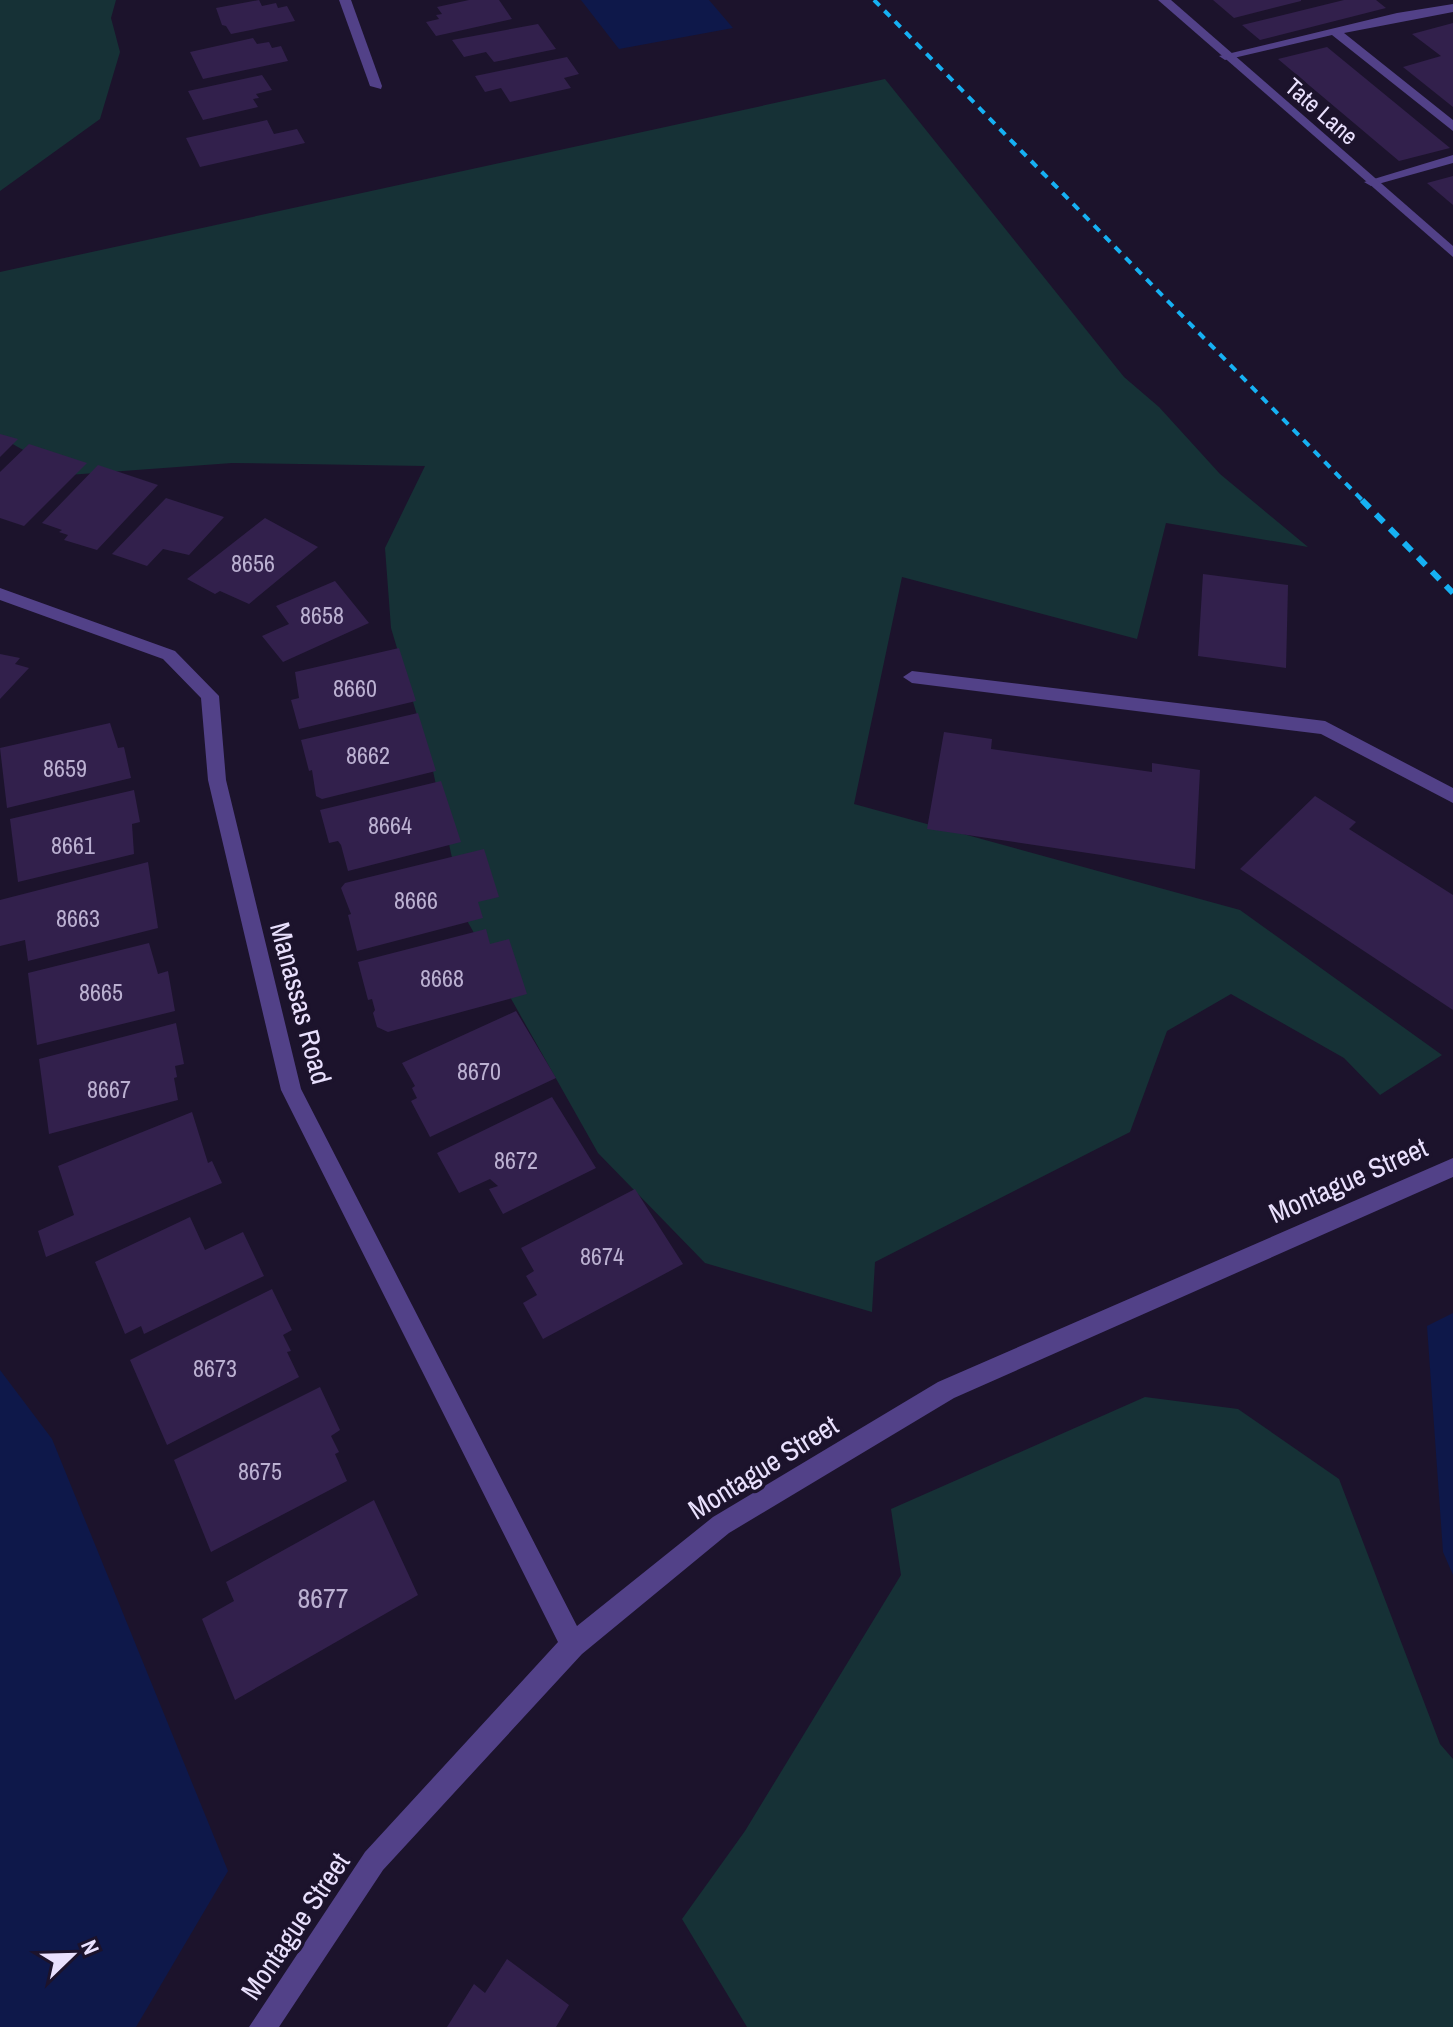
<svg xmlns="http://www.w3.org/2000/svg" width="1453" height="2027" viewBox="0 0 1453 2027" font-family="'Archivo Narrow',sans-serif">
  <style>
    .green { fill: #163136 }
    .water { fill: #0e184a }
    .building { fill: #32204c }
    .lines { fill: none; stroke-linecap: round; stroke-linejoin: round }
    .lane { fill: #524188; fill-rule: evenodd }
    .street { fill: #524188; fill-rule: evenodd }
    .rail-far1 { stroke: #16b1f3; stroke-width: 4; stroke-dasharray: 8 7; stroke-linecap: butt }
    .rail { stroke: #16b1f3; stroke-width: 6; stroke-dasharray: 11 9; stroke-linecap: butt }
    .labels { text-anchor: middle; dominant-baseline: central; stroke-width: 7; stroke-linejoin: round; paint-order: stroke }
    .far-street-label { font-size: 24px; fill: #e9e0fd; stroke: #1c132c }
    .number-label { font-size: 24px; fill: #bbb0d1 }
    .street-label { font-size: 28px; fill: #e9e0fd; stroke: #1c132c }
    .near-number-label { font-size: 28px; fill: #bbb0d1 }
  </style>
  <rect width="100%" height="100%" fill="#1c132c"/>
  <g class="green">
    <polygon points="0,0 116,0 111,18 120,52 100,119 0,191"/>
    <polygon points="885,79 1124,377 1159,407 1220,474 1308,547 1166,523 1137,639 902,577 854,804 1240,910 1442,1055 1380,1095 1344,1058 1231,994 1167,1031 1130,1132 875,1262 872,1312 705,1263 598,1153 465,917 431,762 391,628 385,548 425,466 232,463 68,475 0,437 0,272"/>
    <polygon points="1145,1397 1238,1409 1339,1479 1440,1744 1453,1759 1453,2027 747,2027 682,1919 745,1831 901,1575 891,1509"/>
  </g>
  <g class="water">
    <polygon points="581,0 709,0 733,28 619,49"/>
    <polygon points="1453,1313 1453,1575 1443,1552 1427,1326"/>
    <polygon points="0,1370 52,1439 228,1871 136,2027 0,2027"/>
  </g>
  <g class="building">
    <polygon points="259,0 262,6 276,3 278,8 287,6 295,21 231,34 226,26 222,25 216,8"/>
    <polygon points="469,0 499,0 512,19 436,36 426,22 439,19 436,15 442,14 437,7"/>
    <polygon points="1213,0 1301,0 1301,1 1234,18"/>
    <polygon points="1344,0 1376,0 1386,8 1260,40 1242,25"/>
    <polygon points="1453,23 1453,107 1403,67 1441,56 1412,34"/>
    <polygon points="538,24 556,49 494,62 486,52 464,57 452,40"/>
    <polygon points="253,38 257,44 269,42 272,48 281,46 288,61 203,79 190,52"/>
    <polygon points="1327,47 1450,148 1399,161 1278,59"/>
    <polygon points="567,57 579,74 564,78 571,88 510,102 501,88 485,92 475,76"/>
    <polygon points="262,75 272,90 256,94 259,98 253,99 258,107 203,120 188,91"/>
    <polygon points="267,120 274,134 297,129 305,143 200,167 186,138"/>
    <polygon points="1453,176 1453,205 1427,183"/>
    <polygon points="0,434 18,439 0,457"/>
    <polygon points="29,444 87,463 24,526 0,518 0,472"/>
    <polygon points="98,465 158,485 97,550 64,540 68,535 59,532 62,530 42,523"/>
    <polygon points="166,498 224,517 189,555 163,549 147,566 112,554"/>
    <polygon points="265,518 318,547 249,604 220,591 215,594 187,579"/>
    <polygon points="1203,574 1288,585 1286,668 1198,656"/>
    <polygon points="335,581 369,623 283,662 262,636 289,624 276,606"/>
    <polygon points="399,648 416,701 299,729 291,700 299,698 295,672"/>
    <polygon points="0,654 20,658 15,664 29,668 0,699"/>
    <polygon points="418,713 436,771 322,799 316,796 312,770 309,771 301,740"/>
    <polygon points="110,723 118,748 124,747 131,778 7,808 0,748"/>
    <polygon points="944,732 992,739 991,749 1152,772 1152,763 1200,770 1195,869 927,829"/>
    <polygon points="441,781 461,842 348,871 341,845 338,841 329,843 320,810"/>
    <polygon points="134,790 140,822 132,824 134,854 18,882 10,819"/>
    <polygon points="1315,796 1356,822 1349,829 1453,895 1453,1010 1240,869"/>
    <polygon points="484,849 499,897 478,902 483,918 357,951 348,915 351,914 341,888 345,883"/>
    <polygon points="148,862 158,928 28,961 25,940 0,946 0,900"/>
    <polygon points="486,929 490,944 509,939 527,994 388,1032 377,1027 373,1013 375,1010 372,999 368,1000 358,962"/>
    <polygon points="149,943 158,974 168,971 175,1011 37,1045 28,973"/>
    <polygon points="516,1011 556,1078 430,1137 411,1101 417,1098 412,1088 415,1086 402,1063"/>
    <polygon points="176,1023 184,1064 175,1066 177,1077 174,1078 178,1100 49,1134 39,1059"/>
    <polygon points="552,1097 596,1168 503,1214 489,1189 498,1186 490,1179 459,1193 437,1153"/>
    <polygon points="192,1112 208,1163 212,1161 222,1183 46,1257 38,1231 74,1215 58,1166"/>
    <polygon points="635,1189 683,1264 543,1339 523,1303 537,1295 526,1276 534,1271 521,1248"/>
    <polygon points="190,1217 205,1250 243,1232 264,1276 144,1334 141,1326 125,1334 95,1262"/>
    <polygon points="272,1289 292,1330 283,1335 291,1351 287,1352 299,1377 167,1445 130,1360"/>
    <polygon points="320,1387 340,1430 331,1436 339,1452 335,1454 347,1481 211,1552 174,1460"/>
    <polygon points="374,1500 418,1595 235,1700 202,1619 234,1601 226,1582"/>
    <polygon points="507,1959 569,2005 556,2027 447,2027 474,1984 485,1993"/>
  </g>
  <g class="lines">
    <g class="lane">
      <polygon points="1453,4 1453,12 1344,33 1453,120 1453,131 1332,35 1225,60 1219,56 1397,13"/>
      <polygon points="1453,155 1453,163 1371,186 1364,182"/>
    </g>
    <g class="street">
      <polygon points="339,0 351,0 382,86 381,89 370,86"/>
      <polygon points="1158,0 1171,0 1453,246 1453,257"/>
      <polygon points="0,588 175,651 219,696 226,780 301,1089 577,1626 713,1517 938,1382 1453,1158 1453,1177 954,1398 729,1533 582,1654 383,1870 279,2027 249,2027 365,1852 558,1642 281,1090 208,780 201,698 163,659 0,600"/>
      <polygon points="912,671 1325,721 1453,788 1453,803 1321,734 912,683 903,677"/>
    </g>
    <polyline class="rail-far1" points="874,0 1364,502"/>
    <polyline class="rail" points="1362,500 1453,593"/>
  </g>
  <g class="labels">
    <g class="far-street-label">
      <text transform="translate(1322 111) rotate(41)">Tate Lane</text>
    </g>
    <g class="number-label">
      <text x="253" y="563">8656</text>
      <text x="322" y="615">8658</text>
      <text x="355" y="688">8660</text>
      <text x="368" y="755">8662</text>
      <text x="65" y="768">8659</text>
      <text x="390" y="825">8664</text>
      <text x="73" y="845">8661</text>
      <text x="416" y="900">8666</text>
      <text x="78" y="918">8663</text>
      <text x="442" y="978">8668</text>
      <text x="101" y="992">8665</text>
      <text x="479" y="1071">8670</text>
      <text x="109" y="1089">8667</text>
      <text x="516" y="1160">8672</text>
      <text x="602" y="1256">8674</text>
      <text x="215" y="1368">8673</text>
      <text x="260" y="1471">8675</text>
    </g>
    <g class="street-label">
      <text transform="translate(301 1003) rotate(75)">Manassas Road</text>
      <text transform="translate(1348 1180) rotate(-24)">Montague Street</text>
      <text transform="translate(763 1467) rotate(-32)">Montague Street</text>
      <text transform="translate(295 1926) rotate(-56)">Montague Street</text>
    </g>
    <g class="near-number-label">
      <text x="323" y="1598">8677</text>
    </g>
  </g>
  <g transform="translate(72 1955) rotate(67)" stroke="#1c132c" stroke-width="6" paint-order="stroke">
  <path d="M0-6L14 30L0 20L-14 30Z" fill="#e9e0fd"/>
  <text y="-12" font-size="22" font-weight="bold" text-anchor="middle" fill="#e9e0fd">N</text>
  </g>
</svg>
